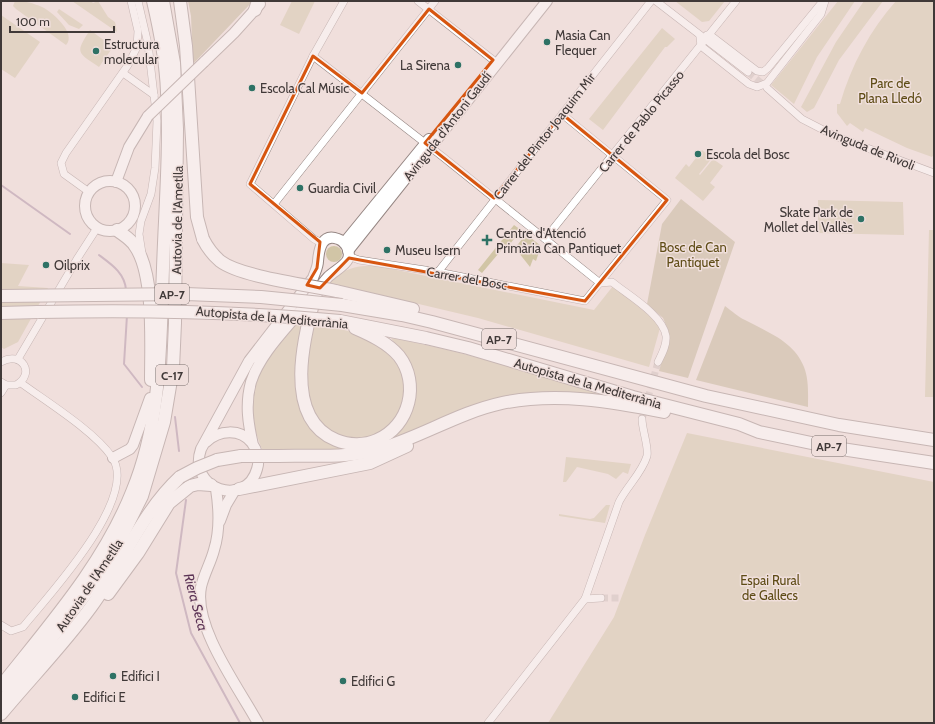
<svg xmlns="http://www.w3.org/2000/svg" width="935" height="724" viewBox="0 0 935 724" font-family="Cabin,sans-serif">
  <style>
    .green { fill: #d1c5a6 }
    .forest { fill: #beb293 }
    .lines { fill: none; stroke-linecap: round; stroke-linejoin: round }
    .stream { stroke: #a68ba1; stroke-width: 2 }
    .street-tunnel { stroke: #cdbebb; stroke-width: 7; stroke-dasharray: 7 3.5; stroke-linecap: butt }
    .street-casing { stroke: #958683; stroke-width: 8 }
    .secondary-casing { stroke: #958683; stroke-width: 12 }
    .highway-casing { stroke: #958683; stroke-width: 14 }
    .street { stroke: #fff; stroke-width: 7 }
    .secondary { stroke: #fff; stroke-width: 10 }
    .highway { stroke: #fff; stroke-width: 12 }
    .secondary-bridge-casing { stroke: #958683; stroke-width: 12; stroke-linecap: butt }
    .highway-bridge-casing { stroke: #958683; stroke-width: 14; stroke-linecap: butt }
    .secondary-bridge { stroke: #fff; stroke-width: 10 }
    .highway-bridge { stroke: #fff; stroke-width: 12 }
    .marked { fill: none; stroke: #d75610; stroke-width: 3; stroke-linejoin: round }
    .poi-dot { fill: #2e7265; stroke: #f0dfdc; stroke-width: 1.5 }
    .labels { text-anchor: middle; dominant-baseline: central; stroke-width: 3; stroke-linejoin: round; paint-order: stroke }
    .shield { fill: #f0dfdc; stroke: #756b69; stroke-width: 1 }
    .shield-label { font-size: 12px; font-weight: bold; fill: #403938 }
    .poi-label { font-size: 13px; fill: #403938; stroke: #f0dfdc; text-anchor: start }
    .park-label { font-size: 13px; fill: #5e4c16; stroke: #f0dfdc }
    .street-label { font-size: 13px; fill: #403938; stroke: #f0dfdc }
    .water-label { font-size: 14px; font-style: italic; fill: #5c3456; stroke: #f0dfdc }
  </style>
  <rect width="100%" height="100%" fill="#f0dfdc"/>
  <g class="green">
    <path d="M15 1C25 1 33 3 42 7 52 12 77 33 66 45L16 9 13 6Z"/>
    <polygon points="72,1 91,1 93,3 98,1 108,17 115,22 117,32"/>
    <polygon points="292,1 315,1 299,34 280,25"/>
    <polygon points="675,1 725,1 709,21 702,22"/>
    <polygon points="838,1 855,1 817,57 794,104 771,85"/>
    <polygon points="864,1 883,1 839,60 814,108 807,112 801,107 836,42"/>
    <path d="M896 1H934V154L932 157 907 148 865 128 863 132 850 123 847 126 837 113V104H840C851 66 870 30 896 1Z"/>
    <polygon points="59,9 83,25 79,29 69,25 57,12"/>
    <polygon points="1,15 40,42 15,78 1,69"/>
    <polygon points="662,28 675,39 667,47 665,47 603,130 589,119"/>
    <path d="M90 30 113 47 99 67C77 52 75 53 90 30Z"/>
    <polygon points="702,150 712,158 699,174 700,175 713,159 723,166 710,183 715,187 703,201 675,178 686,164 689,167"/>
    <polygon points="818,200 903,202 904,235 818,233"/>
    <polygon points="514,225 521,230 506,249 504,247 482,273 478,270"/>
    <polygon points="929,230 934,230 934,397 925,397"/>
    <polygon points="526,234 541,246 536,261 533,259 530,267 515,248"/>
    <circle cx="334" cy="254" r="8"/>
    <polygon points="1,263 29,265 18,286 48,288 18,342 4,349 1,347"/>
    <path d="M364 266H377L594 310 613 286 657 322 660 328 649 367 478 318 330 283C337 272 352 267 364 266Z"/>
    <path d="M293 324 305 325 300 401 338 445 400 429 408 362 391 338C469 352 544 377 618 400L515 398 365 450 263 452C238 390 256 372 293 324Z"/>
    <path d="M314 327C324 328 335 328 344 330 386 340 429 383 393 424 384 435 368 440 355 439 344 439 333 434 325 427 296 402 308 359 314 327Z"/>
    <polygon points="687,433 934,482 934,723 548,723 614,617 645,535"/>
    <polygon points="566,457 631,464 628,474 623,472 616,479 608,474 577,467 566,482 563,482"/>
    <polygon points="606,505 610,505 605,523 559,516 559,514 590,519 594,518"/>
  </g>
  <g class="forest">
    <polygon points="188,1 253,1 193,64 191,16"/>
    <polygon points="681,199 735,242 688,378 659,371 669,332 663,318 647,304 662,224"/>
    <path d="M725 306C732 311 738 317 745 320 767 332 794 341 804 367 809 380 808 394 808 407L696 380Z"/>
  </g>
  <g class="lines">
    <g class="stream">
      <polyline points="1,185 70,234"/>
      <path d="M99 255C111 264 125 273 126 290"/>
      <polyline points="127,315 124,364 142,387"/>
      <polyline points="175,417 179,451"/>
      <polyline points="186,500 176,573 191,633 240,723"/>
    </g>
    <g class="street-tunnel">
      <polyline points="748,72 766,87"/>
      <polyline points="642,419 658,362"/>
      <polyline points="601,598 619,598"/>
    </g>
    <defs>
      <g id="street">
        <polyline points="138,1 148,44 157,121 155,168 151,194 141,221 139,234 142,253"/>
        <polyline points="418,1 497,63"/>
        <polyline points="656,1 748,72"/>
        <polyline points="707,35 710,35 757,71 763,72 768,68 823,1"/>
        <polyline points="700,37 701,46 749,84 757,87 767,83 821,14 825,1"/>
        <path d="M313 56 443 157 600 283 612 282C628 295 663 315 666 336 667 345 662 354 658 362"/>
        <polyline points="123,73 154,95"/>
        <polyline points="767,88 802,119 835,136 934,173"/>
        <polyline points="89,192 64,174 61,163 66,153 128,65 137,47 138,31 131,1"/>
        <polyline points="274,204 435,1"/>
        <polyline points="545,239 736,1"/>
        <polyline points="322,243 314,239 250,184 313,56 344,1"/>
        <polyline points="348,256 359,260 438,272 585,301 667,200 562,114"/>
        <polyline points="438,272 651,1"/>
        <polyline points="18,359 77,259 97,228"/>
        <path d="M1 362C22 350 36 374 16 385H6L1 382"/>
        <polyline points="1,393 6,385"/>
        <polyline points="585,599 601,598"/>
        <path d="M1 625 11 631 23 627C48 596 140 498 112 457 94 431 47 402 21 383"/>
        <path d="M488 723 585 599 619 502C627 486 642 473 647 456 649 448 642 429 642 419"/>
      </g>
      <g id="secondary">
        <polyline points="204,62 234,33 260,4"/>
        <circle cx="110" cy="206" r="25"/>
        <polyline points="116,182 129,147 148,116"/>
        <polyline points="344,243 429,139"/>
        <polyline points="348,251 547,1"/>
        <path d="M206 442C219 430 240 428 252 443 257 450 260 460 257 469 246 508 187 490 201 449L249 361 313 278C315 272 318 267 318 261 319 249 322 233 338 239 345 241 351 251 348 259 345 266 334 271 328 277 319 287 312 298 303 308 285 330 260 354 251 382 245 404 248 423 253 445"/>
        <polyline points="113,458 130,449 133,445 150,398"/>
        <path d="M216 489C219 508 220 531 214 550 211 562 204 574 201 587 193 627 239 688 258 723"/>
        <polyline points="220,521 226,505 235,490"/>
      </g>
      <g id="highway">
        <polyline points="180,1 186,46 197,217 203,239"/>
        <polyline points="255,10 258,1"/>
        <path d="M117 230C123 235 131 239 135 246 155 274 151 345 151 380"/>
        <polyline points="336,291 413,309"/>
        <path d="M316 293C304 335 282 418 336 440 348 445 364 446 377 440 410 426 420 383 399 356 388 343 371 335 355 328"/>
        <polyline points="342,305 402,315 432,322 706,396 839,425 934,440"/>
        <polyline points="1,313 38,312"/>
        <polyline points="340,321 426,338 468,348 633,397 739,424 759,432 835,448 934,463"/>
        <path d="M278 456C314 455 351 459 386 447 426 434 461 412 502 403 556 392 611 401 664 412"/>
        <polyline points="217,460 241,456"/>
        <polyline points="239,489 370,463 407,446"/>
        <polyline points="108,594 138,553 169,503 190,486 198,484 211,485"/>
        <path d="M1 686C49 625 103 565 132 492 162 420 160 344 163 268 165 209 170 150 167 92 166 61 160 31 153 1"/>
        <polyline points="1,703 92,586 115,550 142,496 164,422 173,368 175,323 177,129 174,63 163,1"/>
        <path d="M1 714C31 678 64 644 91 607 122 565 141 513 180 477"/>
      </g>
    </defs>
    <use href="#street" class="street-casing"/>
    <use href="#secondary" class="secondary-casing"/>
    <use href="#highway" class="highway-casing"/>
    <use href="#street" class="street"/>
    <use href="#secondary" class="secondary"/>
    <use href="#highway" class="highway"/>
    <defs>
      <polyline id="secondary-bridge" points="148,116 204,62"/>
      <g id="highway-bridge">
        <path d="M203 239C207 247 213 255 220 261 241 277 308 285 336 291"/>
        <polyline points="1,296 186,294 261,297 342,305"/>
        <path d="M38 312C139 310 239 311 340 321"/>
        <polyline points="241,456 278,456"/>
        <polyline points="180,477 197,468 217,460"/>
      </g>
    </defs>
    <use href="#secondary-bridge" class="secondary-bridge-casing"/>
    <use href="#highway-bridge" class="highway-bridge-casing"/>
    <use href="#secondary-bridge" class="secondary-bridge"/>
    <use href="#highway-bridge" class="highway-bridge"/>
  </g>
  <path d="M0 0H935V724H0ZM429 9 493 60 425 143 494 198 562 114 667 200 585 301 349 258 320 288 307 285 317 268 320 242 250 184 313 56 362 93Z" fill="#f0dfdc" fill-opacity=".55" fill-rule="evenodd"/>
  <path class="marked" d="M429 9 493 60 425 143 494 198 562 114 667 200 585 301 349 258 320 288 307 285 317 268 320 242 250 184 313 56 362 93Z"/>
  <g class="poi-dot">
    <circle cx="547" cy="42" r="4"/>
    <circle cx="96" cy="51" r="4"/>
    <circle cx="458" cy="65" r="4"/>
    <circle cx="252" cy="88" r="4"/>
    <circle cx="698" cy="154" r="4"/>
    <circle cx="300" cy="188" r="4"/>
    <circle cx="861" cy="219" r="4"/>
    <path d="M485 234h4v4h4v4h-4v4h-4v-4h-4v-4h4z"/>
    <circle cx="387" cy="250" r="4"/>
    <circle cx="46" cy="265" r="4"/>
    <circle cx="113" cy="676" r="4"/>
    <circle cx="343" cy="681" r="4"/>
    <circle cx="75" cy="697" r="4"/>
  </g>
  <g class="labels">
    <g class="shield">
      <rect x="155" y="284" width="34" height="20" rx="3"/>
      <rect x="482" y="329" width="34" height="20" rx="3"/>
      <rect x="156" y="365" width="32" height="20" rx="3"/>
      <rect x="812" y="436" width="34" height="20" rx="3"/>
    </g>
    <g class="shield-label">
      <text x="172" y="294">AP-7</text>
      <text x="499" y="339">AP-7</text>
      <text x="172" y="375">C-17</text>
      <text x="829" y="446">AP-7</text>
    </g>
    <g class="poi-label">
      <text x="555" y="35">Masia Can<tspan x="555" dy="15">Flequer</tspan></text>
      <text x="104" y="44">Estructura<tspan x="104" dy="15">molecular</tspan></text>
      <text x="450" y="65" text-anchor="end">La Sirena</text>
      <text x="260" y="88">Escola Cal Músic</text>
      <text x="706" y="154">Escola del Bosc</text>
      <text x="308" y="188">Guardia Civil</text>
      <text x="853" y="212" text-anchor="end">Skate Park de<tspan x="853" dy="15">Mollet del Vallès</tspan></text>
      <text x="496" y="233">Centre d'Atenció<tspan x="496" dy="15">Primària Can Pantiquet</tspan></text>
      <text x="395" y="250">Museu Isern</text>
      <text x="54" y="265">Oilprix</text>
      <text x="121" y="676">Edifici I</text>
      <text x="351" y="681">Edifici G</text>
      <text x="83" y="697">Edifici E</text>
    </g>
    <g class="park-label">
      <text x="890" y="83">Parc de<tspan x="890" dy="15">Plana Lledó</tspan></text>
      <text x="693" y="247">Bosc de Can<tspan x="693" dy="15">Pantiquet</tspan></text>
      <text x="770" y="580">Espai Rural<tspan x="770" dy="15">de Gallecs</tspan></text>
    </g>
    <g class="street-label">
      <text transform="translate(641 121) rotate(-51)">Carrer de Pablo Picasso</text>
      <text transform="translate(447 126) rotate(-52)">Avinguda d'Antoni Gaudí</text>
      <text transform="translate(544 136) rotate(-52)">Carrer del Pintor Joaquim Mir</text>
      <text transform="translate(868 147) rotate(22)">Avinguda de Rivoli</text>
      <text transform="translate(177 220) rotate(-89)">Autovia de l'Ametlla</text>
      <text transform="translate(467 278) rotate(10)">Carrer del Bosc</text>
      <text transform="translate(272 317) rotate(5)">Autopista de la Mediterrània</text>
      <text transform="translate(588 383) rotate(16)">Autopista de la Mediterrània</text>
      <text transform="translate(89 585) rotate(-56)">Autovia de l'Ametlla</text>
    </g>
    <g class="water-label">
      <text transform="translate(196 602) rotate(75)">Riera Seca</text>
    </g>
  </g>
  <rect width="935" height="724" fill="none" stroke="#403938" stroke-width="4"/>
  <path d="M10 26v6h104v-6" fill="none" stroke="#403938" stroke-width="2"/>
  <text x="16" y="26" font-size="12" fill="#403938" stroke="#f0dfdc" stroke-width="3" paint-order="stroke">100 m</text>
</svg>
